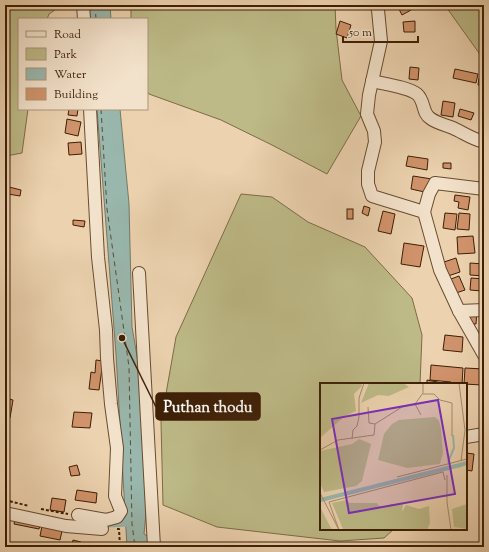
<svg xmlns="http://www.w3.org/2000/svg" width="489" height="552" viewBox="0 0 489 552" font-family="'Sorts Mill Goudy',serif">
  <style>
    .green { fill: #bdba87; stroke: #7d6c46 }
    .water { fill: #99b7ad; stroke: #747a6a }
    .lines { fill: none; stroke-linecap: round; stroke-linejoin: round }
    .stream { stroke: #747a6a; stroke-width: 3 }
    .canal { stroke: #99b7ad; stroke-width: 11 }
    .ferry { stroke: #594d38; stroke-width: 1; stroke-dasharray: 5 4; stroke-linecap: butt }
    .building { fill: #d1936b; stroke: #3d1f06 }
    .minor-casing { stroke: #694c30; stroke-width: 14 }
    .path { stroke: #3d1f06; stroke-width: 2; stroke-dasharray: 3 2; stroke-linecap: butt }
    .minor { stroke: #f3e2cb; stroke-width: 12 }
    .inset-river { fill: none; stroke: #99b7ad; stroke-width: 2 }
    .inset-road { fill: none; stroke: #a68a6b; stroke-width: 1 }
    .view { fill: #7b2cbf; fill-opacity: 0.15; stroke: #7b2cbf; stroke-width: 2 }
    .inset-edge { fill: none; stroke: #3d1f06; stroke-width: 2 }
    .leader { fill: none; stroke: #3d1f06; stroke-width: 1.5 }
    .callout-dot { fill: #3d1f06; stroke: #f3e2cb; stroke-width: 1.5 }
    .callout { fill: #3d1f06; stroke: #3d1f06; stroke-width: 1.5 }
    .callout-label { font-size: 15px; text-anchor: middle; font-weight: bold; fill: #fff }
  </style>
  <rect width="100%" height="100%" fill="#ecd2af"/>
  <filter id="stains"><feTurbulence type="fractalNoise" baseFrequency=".005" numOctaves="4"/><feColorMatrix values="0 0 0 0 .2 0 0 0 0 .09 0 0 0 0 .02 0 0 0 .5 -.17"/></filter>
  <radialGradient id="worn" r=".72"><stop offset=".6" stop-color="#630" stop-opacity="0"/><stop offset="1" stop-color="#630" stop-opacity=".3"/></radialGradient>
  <g class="green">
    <polygon points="5,5 62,5 49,14 47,19 19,19 19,109 28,109 22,153 6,156 5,159"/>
    <polygon points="131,5 335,5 336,29 342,80 361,116 327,174 272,145 221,120 149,94 147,91 147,19 131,19"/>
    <polygon points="445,5 484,5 484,60 449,11"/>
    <polygon points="241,194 272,197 308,222 365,247 412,298 422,335 420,384 321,384 321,529 394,529 384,538 340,541 217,527 163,505 161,422 176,337"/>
  </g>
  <g class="water">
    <polygon points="89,5 110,5 111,19 90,19"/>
    <polygon points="97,109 120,109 129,204 132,327 140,374 147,502 144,534 153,540 153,547 127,547 116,354"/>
  </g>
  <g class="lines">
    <polyline class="stream" points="158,544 179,547"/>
    <polyline class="canal" points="106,522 132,521"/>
    <g class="ferry">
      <polyline points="95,5 96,19"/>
      <polyline points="101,109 107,209 129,367 132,524 135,547"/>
    </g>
  </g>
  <g class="building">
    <polygon points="397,5 408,5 411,10 402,15"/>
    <polygon points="340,21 351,25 347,38 336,34"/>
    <polygon points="415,21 415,32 404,32 403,22"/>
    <polygon points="410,67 419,68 418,80 409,79"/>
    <polygon points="455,69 478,74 476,83 453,78"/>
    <polygon points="479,78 484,79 484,86 478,85"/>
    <polygon points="443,101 455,103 453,117 441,115"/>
    <polygon points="69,109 78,109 77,116 68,115"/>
    <polygon points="460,109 474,113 471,120 458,116"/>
    <polygon points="67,119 81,122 78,136 65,133"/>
    <polygon points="81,142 82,154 69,155 68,143"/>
    <polygon points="408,156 428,159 427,170 406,166"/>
    <polygon points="443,163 451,163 451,169 443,168"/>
    <polygon points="413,176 432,179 429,193 411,189"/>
    <polygon points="9,187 21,190 20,196 8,194"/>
    <polygon points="455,195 470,197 468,210 458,208 459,202 454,201"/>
    <polygon points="364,206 370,208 368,216 362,213"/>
    <rect x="347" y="209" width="6" height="10"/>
    <polygon points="383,211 395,214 391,234 378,231"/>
    <polygon points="445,213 457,214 455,230 443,228"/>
    <polygon points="459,213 470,214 469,230 457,229"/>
    <polygon points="73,220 85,221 84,227 73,225"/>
    <polygon points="484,232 484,254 481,253"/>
    <polygon points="473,236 475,253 458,254 457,237"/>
    <polygon points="404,243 424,246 420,267 401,264"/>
    <polygon points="456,258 460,272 448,276 444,262"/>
    <polygon points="470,263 484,264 484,276 470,275"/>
    <polygon points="459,276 465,290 456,293 451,279"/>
    <polygon points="471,278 484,279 484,287 482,287 482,291 470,290"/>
    <polygon points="469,309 477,310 476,324 468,324"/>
    <polygon points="445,335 463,337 462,352 443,350"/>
    <polygon points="96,360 103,361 99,390 89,389 91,372 95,373"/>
    <polygon points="431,365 463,368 462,384 451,384 451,382 430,380"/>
    <polygon points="465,368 484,369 482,385 464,384"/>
    <polygon points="427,380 448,384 427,384"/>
    <polygon points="5,398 13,400 10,418 5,417"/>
    <polygon points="74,412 92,413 90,428 72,427"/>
    <polygon points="466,453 474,454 472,471 466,470"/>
    <polygon points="77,465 80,475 71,476 69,467"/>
    <polygon points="77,490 97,493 96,503 75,500"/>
    <polygon points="52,498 66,500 64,512 50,510"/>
    <polygon points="15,520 40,526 39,529 14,524"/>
    <polygon points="42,526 62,531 60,540 40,536"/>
    <polygon points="73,540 81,542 81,547 71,547"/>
    <polygon points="440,543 450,545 449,547 439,547"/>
  </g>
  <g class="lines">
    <defs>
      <g id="minor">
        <polyline points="83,5 84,19"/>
        <polyline points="376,5 378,10 381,41 369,95 367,114 374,131 375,142 368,171 368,184 372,196 424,212 440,270 459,311 484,355"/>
        <path d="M372 81C384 84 408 87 417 94 425 101 422 113 430 118 436 123 446 125 453 128 464 133 472 139 484 142"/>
        <polyline points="424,212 429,194 435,183 484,189"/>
        <polyline points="139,273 154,547"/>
        <polyline points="459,311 484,310"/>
        <polyline points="466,437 484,434"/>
        <polyline points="5,513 66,526 102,529"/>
        <polyline points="78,515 106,520 117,517 121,511 115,496 117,448 111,404 107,358 106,330 98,257 90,109"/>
      </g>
    </defs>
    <use href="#minor" class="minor-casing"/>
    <g class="path">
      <polyline points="5,500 29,506"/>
      <polyline points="41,509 68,514"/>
      <polyline points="117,529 119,529 120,547"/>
    </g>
    <use href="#minor" class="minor"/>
  </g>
  <g transform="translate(320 383)">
    <rect width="147" height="147" fill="#ecd2af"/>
    <path d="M0 0H41L42 3 34 11 36 28 25 33 0 55ZM49 0H83L89 4 69 13 58 12 41 20ZM115 34 119 38 121 46 123 70 120 81 87 85 58 77 64 51 72 41 79 37ZM39 56 51 61 42 98 36 103 4 109 0 100V68L32 61ZM26 117 30 120H57L59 123 67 124 71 121H83L82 129 86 122 99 126 109 123 110 140 107 147 23 146 12 120ZM147 121V146L134 144 132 126ZM0 124 12 147H0Z" fill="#bdba87"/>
    <path d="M147 78V82L141 84 0 119V115Z" fill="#99b7ad"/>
    <path class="inset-river" d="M128 79 134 65 133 52M0 118 147 80"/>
    <path class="inset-road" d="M139 0 145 47 141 78M103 11H114L120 17 132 20V53M95 21 101 32M48 24 49 40 55 41M32 56 33 47 37 43 39 34V15L44 0M0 67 18 57 54 52 55 41 82 24 95 21 103 10V0M127 92V119L131 147M77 94 147 76M0 110 19 147M19 147 9 119 123 89 125 97"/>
    <path class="view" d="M118 17 135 111 29 130 12 36Z"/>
    <rect width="147" height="147" class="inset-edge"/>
  </g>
  <path class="leader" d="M122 338L156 407"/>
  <circle class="callout-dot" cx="122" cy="338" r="4"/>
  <rect class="callout" x="156" y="393" width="104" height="27" rx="4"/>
  <g class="callout-label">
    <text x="208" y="412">Puthan thodu</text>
  </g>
  <rect width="489" height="552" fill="none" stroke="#ecd2af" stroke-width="20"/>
  <rect x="6" y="6" width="477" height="540" fill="none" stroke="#3d1f06" stroke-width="2"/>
  <rect x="10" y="10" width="469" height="532" fill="none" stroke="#3d1f06"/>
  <rect x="18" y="18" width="130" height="92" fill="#f3e2cb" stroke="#aa947c"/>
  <rect x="26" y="31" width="20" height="6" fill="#f3e2cb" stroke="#aa947c"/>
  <text x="54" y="38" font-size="12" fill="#3d1f06">Road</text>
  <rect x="26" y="48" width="20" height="12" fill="#bdba87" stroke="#aa947c"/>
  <text x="54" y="58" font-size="12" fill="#3d1f06">Park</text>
  <rect x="26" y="68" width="20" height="12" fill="#99b7ad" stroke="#aa947c"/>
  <text x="54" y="78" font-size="12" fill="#3d1f06">Water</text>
  <rect x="26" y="88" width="20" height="12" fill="#d1936b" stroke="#aa947c"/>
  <text x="54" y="98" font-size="12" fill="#3d1f06">Building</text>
  <path d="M343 36v6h75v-6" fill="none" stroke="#3d1f06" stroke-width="2"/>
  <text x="349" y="36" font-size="12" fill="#3d1f06" stroke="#f3e2cb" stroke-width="3" paint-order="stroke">50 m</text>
  <rect width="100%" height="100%" filter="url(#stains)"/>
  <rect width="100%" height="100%" fill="url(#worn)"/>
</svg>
